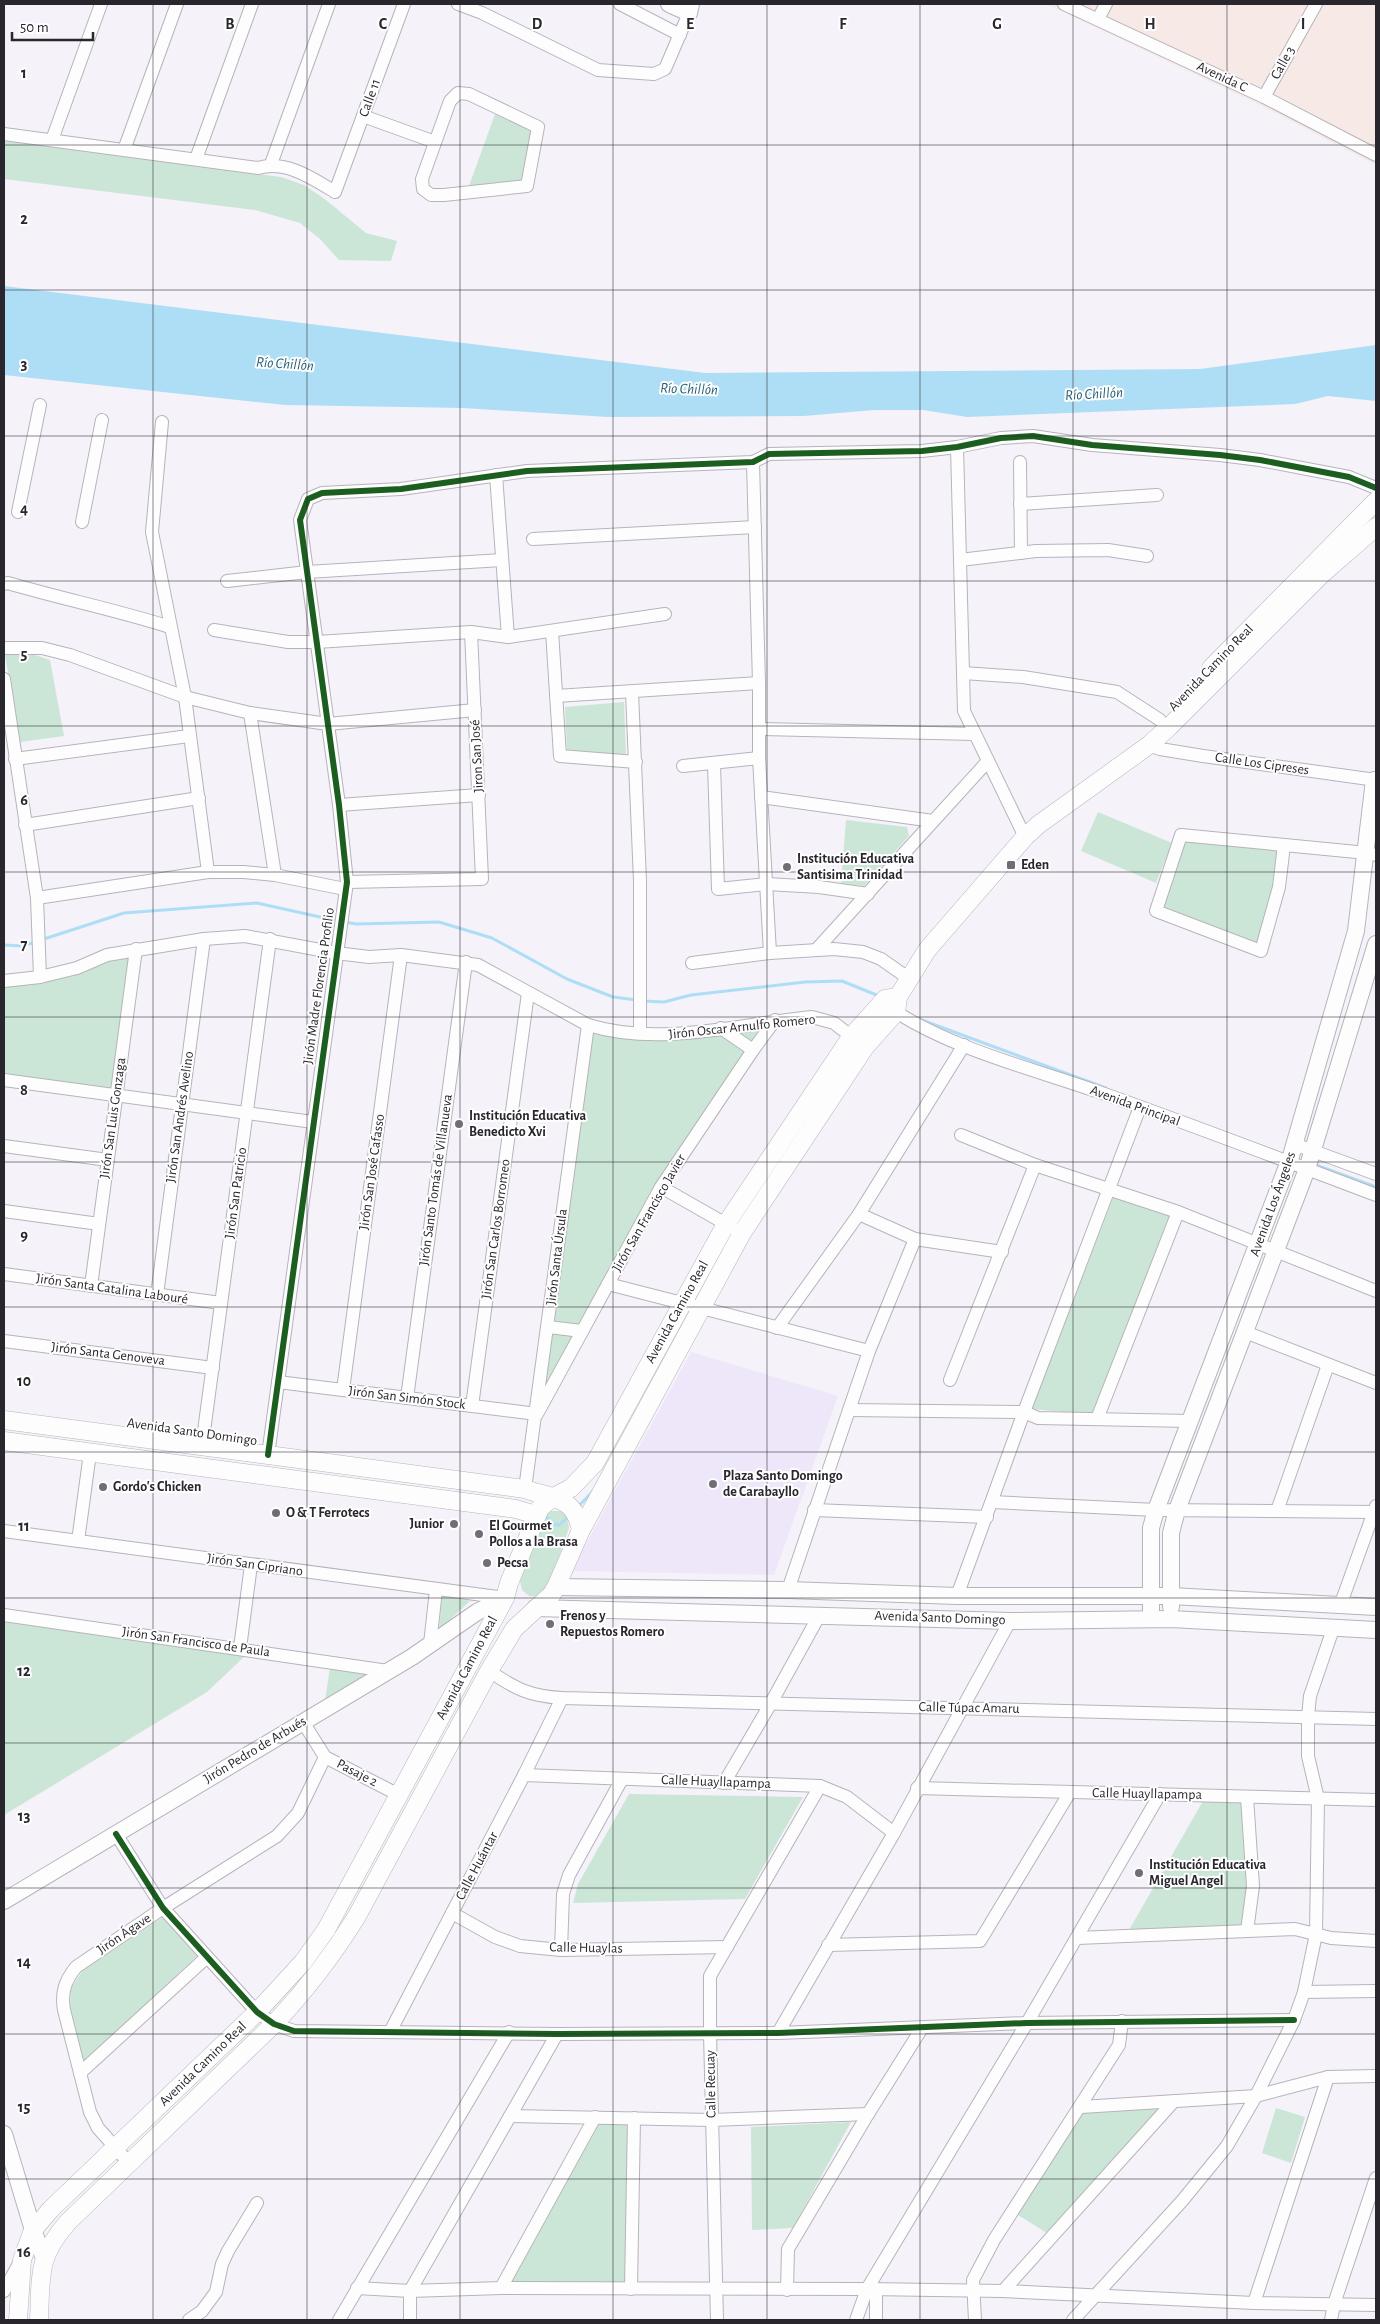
<svg xmlns="http://www.w3.org/2000/svg" width="1380" height="2324" viewBox="0 0 1380 2324" font-family="'Alegreya Sans',sans-serif">
  <style>
    .built { fill: #eee7f9 }
    .industrial { fill: #f7e9e6 }
    .green { fill: #cbe6d6 }
    .water { fill: #aedef6 }
    .lines { fill: none; stroke-linecap: round; stroke-linejoin: round }
    .stream { stroke: #aedef6; stroke-width: 3 }
    .minor-casing { stroke: #b6b4ba; stroke-width: 14 }
    .tertiary-casing { stroke: #b6b4ba; stroke-width: 18 }
    .secondary-casing { stroke: #b6b4ba; stroke-width: 19 }
    .minor { stroke: #fefdfe; stroke-width: 12 }
    .tertiary { stroke: #fefdfe; stroke-width: 16 }
    .secondary { stroke: #fefdfe; stroke-width: 18 }
    .cycleway-casing { stroke: #fefefe; stroke-width: 9 }
    .cycleway { stroke: #1b5e20; stroke-width: 6 }
    .grid { fill: none; stroke: #29262d; stroke-width: 1; stroke-opacity: 0.55 }
    .poi-dot { fill: #706d75; stroke: #fefefe; stroke-width: 2 }
    .labels { text-anchor: middle; dominant-baseline: central; stroke-width: 4; stroke-linejoin: round; paint-order: stroke }
    .street-label { font-size: 14px; fill: #29262d; stroke: #fefefe }
    .poi-label { font-size: 14px; font-weight: bold; fill: #29262d; stroke: #fefefe; text-anchor: start }
    .water-label { font-size: 15px; font-style: italic; fill: #275e75; stroke: #fefefe }
    .grid-label { font-size: 16px; text-anchor: middle; font-weight: bold; fill: #29262d; stroke: #fefefe; stroke-width: 4; stroke-linejoin: round; paint-order: stroke }
  </style>
  <rect width="100%" height="100%" fill="#f5f2fa"/>
  <polygon class="built" points="691,1352 838,1396 774,1575 571,1571"/>
  <polygon class="industrial" points="1046,4 1376,4 1376,165 1260,105"/>
  <g class="green">
    <polygon points="495,114 532,130 523,180 469,186"/>
    <polygon points="4,141 281,177 304,185 326,200 366,233 397,241 391,261 339,260 320,239 300,223 255,210 4,179"/>
    <polygon points="29,653 50,660 64,736 20,742 5,655"/>
    <polygon points="624,702 626,757 567,751 565,707"/>
    <polygon points="1098,812 1172,843 1156,883 1081,851"/>
    <polygon points="846,820 907,827 909,836 864,886 841,884"/>
    <polygon points="1185,842 1279,850 1273,890 1258,945 1162,906"/>
    <polygon points="130,956 113,1089 4,1074 4,986 69,977 105,961"/>
    <polygon points="767,1025 657,1182 545,1389 552,1321 592,1034 670,1041"/>
    <polygon points="1115,1193 1171,1216 1094,1415 1032,1409"/>
    <polygon points="551,1511 560,1511 567,1516 569,1528 548,1588 538,1597 529,1596 522,1590 520,1581 544,1517"/>
    <polygon points="442,1596 470,1601 439,1630"/>
    <polygon points="4,1622 246,1655 207,1692 4,1815"/>
    <polygon points="330,1667 368,1674 325,1701"/>
    <polygon points="629,1794 803,1797 745,1899 573,1903 578,1884"/>
    <polygon points="1203,1801 1242,1801 1248,1886 1244,1925 1129,1930"/>
    <polygon points="163,1917 197,1956 84,2062 70,2006 71,1988 83,1970"/>
    <polygon points="1165,2106 1050,2235 1015,2213 1083,2112"/>
    <polygon points="1276,2108 1305,2117 1291,2163 1262,2153"/>
    <polygon points="851,2122 793,2228 752,2230 751,2127"/>
    <polygon points="599,2123 628,2123 626,2282 512,2282"/>
  </g>
  <polygon class="water" points="4,286 705,373 1200,369 1376,345 1376,401 1328,396 1295,404 967,417 923,410 874,410 804,416 608,417 463,408 285,405 4,375"/>
  <g class="lines">
    <g class="stream">
      <polyline points="345,922 356,924 439,922 492,938 567,979 613,997 637,1000"/>
      <polyline points="41,940 124,913 257,903 338,921"/>
      <polyline points="4,945 23,946 35,942"/>
      <polyline points="643,1001 664,1002 691,995 805,982 842,981 879,996"/>
      <polyline points="919,1019 1106,1088"/>
      <polyline points="1313,1164 1376,1187"/>
      <polyline points="577,1508 593,1491"/>
      <polyline points="544,1515 554,1524 559,1525 569,1516"/>
    </g>
    <defs>
      <g id="minor">
        <polyline points="458,4 482,13 598,70 654,74 665,69 689,13"/>
        <polyline points="620,4 680,35"/>
        <polyline points="1064,4 1264,97 1376,155"/>
        <polyline points="1098,19 1106,4"/>
        <polygon points="458,93 469,94 538,127 527,186 444,195 431,195 423,189 422,179 450,101"/>
        <polyline points="1264,97 1316,4"/>
        <polyline points="363,116 435,142"/>
        <path d="M4 134 258 168C286 160 312 178 335 192L404 4"/>
        <polyline points="52,140 101,4"/>
        <polyline points="124,150 177,4"/>
        <polyline points="196,159 252,4"/>
        <polyline points="271,164 329,4"/>
        <polyline points="162,422 152,532 185,697 208,872"/>
        <polyline points="957,447 964,711 1025,837"/>
        <polyline points="753,462 759,683 759,758 770,953"/>
        <polyline points="1020,462 1021,553"/>
        <polyline points="496,475 508,637"/>
        <polyline points="1020,504 1157,495"/>
        <polyline points="18,512 40,405"/>
        <polyline points="82,522 102,420"/>
        <polyline points="533,539 755,527"/>
        <polyline points="960,560 1036,551 1108,550 1147,556"/>
        <polyline points="227,581 307,572 502,560"/>
        <path d="M4 584 8 583C62 599 117 610 170 627"/>
        <polyline points="214,630 288,642 317,642 471,632 508,637 665,614"/>
        <polyline points="552,631 560,756 636,762"/>
        <polyline points="4,648 42,648 70,655 185,697 250,713 328,724 475,710"/>
        <polyline points="963,673 1023,677 1117,692 1160,720"/>
        <polyline points="4,679 37,898 40,977"/>
        <polyline points="632,692 640,881 640,1033"/>
        <polyline points="556,696 759,683"/>
        <polyline points="250,713 275,875"/>
        <polyline points="759,729 975,734"/>
        <polyline points="1149,745 1160,749 1203,756 1376,780"/>
        <polyline points="15,759 189,736"/>
        <polyline points="714,764 718,889 767,884 819,887 868,894"/>
        <polyline points="683,766 759,758"/>
        <polyline points="761,797 933,821"/>
        <polyline points="339,805 479,795"/>
        <polyline points="25,825 199,798"/>
        <polyline points="1284,845 1279,887 1261,951 1156,911 1181,835 1367,853 1376,855"/>
        <polyline points="347,882 482,879 471,632"/>
        <polyline points="37,898 208,872 244,872 275,875 345,889"/>
        <polyline points="816,950 988,761"/>
        <polyline points="692,963 770,953 834,949 863,952 881,959 908,978"/>
        <path d="M4 981 40 977 77 968 107 955 204 939 245 936 336 953 369 957 401 955 478 965 588 1025C661 1047 738 1024 812 1017L834 1023 857 1041"/>
        <path d="M896 1012C956 1050 1030 1068 1096 1091 1190 1124 1283 1160 1376 1195"/>
        <polyline points="721,1028 753,1050"/>
        <polyline points="4,1080 313,1122"/>
        <polyline points="961,1135 1035,1165 1178,1212 1376,1291"/>
        <polyline points="1294,1144 1376,1174"/>
        <polyline points="4,1146 108,1160"/>
        <polyline points="661,1187 733,1228"/>
        <polyline points="4,1211 99,1224"/>
        <polyline points="859,1214 915,1239 1002,1252"/>
        <polyline points="4,1274 221,1303"/>
        <polyline points="608,1284 869,1351"/>
        <polyline points="91,1286 136,949"/>
        <polyline points="157,1295 204,939"/>
        <polyline points="548,1327 582,1331"/>
        <polyline points="777,1328 859,1214 964,1045"/>
        <polyline points="1245,1332 1376,1383"/>
        <polyline points="4,1341 213,1368"/>
        <polyline points="950,1380 1035,1165"/>
        <polyline points="278,1382 537,1414 661,1187 753,1050 775,1020"/>
        <polyline points="343,1390 401,955"/>
        <polyline points="407,1398 466,962"/>
        <polyline points="472,1406 528,993"/>
        <polyline points="849,1410 1024,1412 1038,1418 1190,1421"/>
        <polyline points="1097,1419 1178,1212"/>
        <polyline points="202,1446 270,939"/>
        <polyline points="268,1455 347,882 339,805 300,520 308,499 322,493 401,489 527,471 753,462 769,454 922,451 957,447 1001,438 1033,436 1092,445 1220,455 1260,460 1349,477 1376,488"/>
        <polyline points="525,1489 588,1025"/>
        <polyline points="992,1502 1156,1510 1376,1512"/>
        <polyline points="814,1510 987,1517"/>
        <polyline points="1277,1511 1328,1365"/>
        <polyline points="4,1531 505,1598"/>
        <polyline points="78,1541 90,1453"/>
        <polyline points="788,1590 869,1351 915,1239"/>
        <polyline points="957,1596 1024,1412 1140,1107"/>
        <polyline points="1340,1606 1376,1506"/>
        <polyline points="4,1615 388,1671"/>
        <polyline points="430,1644 436,1590"/>
        <polyline points="240,1648 251,1565"/>
        <path d="M489 1671C516 1689 529 1696 562 1698L1376 1719"/>
        <polyline points="303,1722 325,1757 399,1795"/>
        <polyline points="524,1775 820,1786 847,1797 894,1833"/>
        <polyline points="724,1783 771,1703 820,1614"/>
        <polyline points="917,1788 1376,1800"/>
        <polyline points="1247,1797 1253,1886 1247,1931"/>
        <polyline points="116,1834 163,1908 257,2012 274,2024 294,2031 557,2034 778,2033 1027,2023 1294,2020"/>
        <polyline points="452,1913 495,1937 520,1946 561,1950 727,1947"/>
        <polyline points="1077,1938 1295,1929 1331,1938 1376,1941"/>
        <polyline points="828,1945 980,1941 1070,1792"/>
        <polyline points="561,1950 563,1894 569,1875 622,1779"/>
        <polyline points="1304,1992 1376,1991"/>
        <polyline points="390,2032 524,1775 562,1698"/>
        <polyline points="778,2033 894,1833 1010,1621"/>
        <polyline points="80,2073 207,1957"/>
        <polyline points="1081,2107 1256,2096 1328,2077 1376,2076"/>
        <polyline points="510,2116 712,2120 868,2114"/>
        <path d="M129 2163 98 2128 90 2112 64 2010C61 1992 65 1981 76 1967L163 1908 277 1836 298 1813 325 1757"/>
        <polyline points="357,2288 410,2291 501,2288 867,2289 1003,2291 1254,2303 1376,2305"/>
        <polyline points="501,2288 595,2117"/>
        <polyline points="631,2289 634,2118"/>
        <polyline points="787,2290 788,2249 868,2114 922,2028"/>
        <polyline points="4,2291 20,2262"/>
        <polyline points="1003,2291 1174,2101"/>
        <polyline points="1254,2303 1328,2077"/>
        <polyline points="189,2320 202,2311 216,2292 222,2264 228,2251 257,2203"/>
        <polyline points="339,2320 509,2032"/>
        <polyline points="410,2320 410,2291 557,2034"/>
        <polyline points="717,2320 710,2033 710,1976 820,1786"/>
        <polyline points="856,2320 867,2289 1027,2023 1160,1794"/>
        <polyline points="876,2320 876,2289"/>
        <polyline points="975,2320 973,2280 994,2240 1119,2045 1122,2021"/>
        <polyline points="1073,2320 1182,2201 1227,2146 1256,2096 1294,2020 1304,1992 1316,1934 1318,1799 1308,1756 1308,1717 1310,1696 1333,1629"/>
        <polyline points="1331,2320 1334,2304 1376,2178"/>
      </g>
      <g id="tertiary">
        <polyline points="669,4 689,13 691,4"/>
        <polyline points="556,1587 788,1590 957,1596 1171,1596 1376,1607"/>
        <polyline points="1171,1607 1171,1533 1177,1510 1307,1169 1376,944"/>
        <polyline points="535,1608 1010,1621 1171,1619 1376,1630"/>
        <polyline points="1151,1619 1151,1528 1156,1510 1291,1156 1356,931 1374,780"/>
        <polyline points="4,1901 412,1657 477,1612 505,1598"/>
        <polyline points="4,2134 33,2230 44,2258"/>
      </g>
      <g id="secondary">
        <polyline points="1211,668 1376,501"/>
        <path d="M4 1420 525 1489C554 1499 574 1496 581 1530"/>
        <polyline points="4,1441 516,1509 536,1515"/>
        <polyline points="18,2320 22,2260 33,2230 51,2209 257,2012 303,1962 326,1930 505,1598 509,1583 540,1508 552,1498 571,1488 595,1463 726,1224 851,1037 885,999 898,997"/>
        <path d="M39 2320C41 2276 37 2257 68 2222L274 2024C306 1990 333 1955 357 1916L489 1671 514 1629 552 1594 556 1587 581 1530 742 1233 865 1047 896 1012 898 997 927 950 1025 837 1038 825 1149 745 1169 727 1322 574 1376 527"/>
      </g>
    </defs>
    <use href="#minor" class="minor-casing"/>
    <use href="#tertiary" class="tertiary-casing"/>
    <use href="#secondary" class="secondary-casing"/>
    <use href="#minor" class="minor"/>
    <use href="#tertiary" class="tertiary"/>
    <use href="#secondary" class="secondary"/>
    <defs>
      <g id="cycleway">
        <polyline points="268,1455 347,882 339,805 300,520 308,499 322,493 401,489 527,471 753,462 769,454 922,451 957,447 1001,438 1033,436 1092,445 1220,455 1260,460 1349,477 1376,488"/>
        <polyline points="116,1834 163,1908 257,2012 274,2024 294,2031 557,2034 778,2033 1027,2023 1294,2020"/>
      </g>
    </defs>
    <use href="#cycleway" class="cycleway-casing"/>
    <use href="#cycleway" class="cycleway"/>
  </g>
  <path class="grid" d="M153 4V2320M307 4V2320M460 4V2320M613 4V2320M767 4V2320M920 4V2320M1073 4V2320M1227 4V2320M4 145H1376M4 290H1376M4 436H1376M4 581H1376M4 726H1376M4 872H1376M4 1017H1376M4 1162H1376M4 1307H1376M4 1452H1376M4 1598H1376M4 1743H1376M4 1888H1376M4 2034H1376M4 2179H1376"/>
  <g class="poi-dot">
    <rect x="1006" y="860" width="10" height="10" rx="2.5"/>
    <circle cx="787" cy="867" r="5"/>
    <circle cx="459" cy="1124" r="5"/>
    <circle cx="713" cy="1484" r="5"/>
    <circle cx="103" cy="1487" r="5"/>
    <circle cx="276" cy="1513" r="5"/>
    <circle cx="454" cy="1524" r="5"/>
    <circle cx="479" cy="1534" r="5"/>
    <circle cx="487" cy="1563" r="5"/>
    <circle cx="550" cy="1624" r="5"/>
    <circle cx="1139" cy="1873" r="5"/>
  </g>
  <g class="labels">
    <g class="street-label">
      <text transform="translate(1283 63) rotate(-61)">Calle 3</text>
      <text transform="translate(1222 77) rotate(25)">Avenida C</text>
      <text transform="translate(370 98) rotate(-70)">Calle 11</text>
      <text transform="translate(1211 668) rotate(-46)">Avenida Camino Real</text>
      <text transform="translate(477 756) rotate(-93)">Jiron San José</text>
      <text transform="translate(1262 764) rotate(8)">Calle Los Cipreses</text>
      <text transform="translate(319 986) rotate(-82)">Jirón Madre Florencia Profilio</text>
      <text transform="translate(742 1027) rotate(-6)">Jirón Oscar Arnulfo Romero</text>
      <text transform="translate(1135 1106) rotate(20)">Avenida Principal</text>
      <text transform="translate(180 1117) rotate(-82)">Jirón San Andrés Avelino</text>
      <text transform="translate(113 1118) rotate(-82)">Jirón San Luis Gonzaga</text>
      <text transform="translate(372 1172) rotate(-82)">Jirón San José Cafasso</text>
      <text transform="translate(436 1180) rotate(-82)">Jirón Santo Tomás de Villanueva</text>
      <text transform="translate(236 1193) rotate(-82)">Jirón San Patricio</text>
      <text transform="translate(1273 1204) rotate(-70)">Avenida Los Ángeles</text>
      <text transform="translate(649 1213) rotate(-60)">Jirón San Francisco Javier</text>
      <text transform="translate(496 1229) rotate(-82)">Jirón San Carlos Borromeo</text>
      <text transform="translate(557 1257) rotate(-83)">Jirón Santa Úrsula</text>
      <text transform="translate(112 1289) rotate(8)">Jirón Santa Catalina Labouré</text>
      <text transform="translate(677 1312) rotate(-61)">Avenida Camino Real</text>
      <text transform="translate(108 1354) rotate(7)">Jirón Santa Genoveva</text>
      <text transform="translate(407 1398) rotate(7)">Jirón San Simón Stock</text>
      <text transform="translate(192 1432) rotate(8)">Avenida Santo Domingo</text>
      <text transform="translate(255 1565) rotate(8)">Jirón San Cipriano</text>
      <text transform="translate(940 1618) rotate(2)">Avenida Santo Domingo</text>
      <text transform="translate(196 1642) rotate(8)">Jirón San Francisco de Paula</text>
      <text transform="translate(467 1668) rotate(-62)">Avenida Camino Real</text>
      <text transform="translate(969 1708) rotate(1)">Calle Túpac Amaru</text>
      <text transform="translate(255 1750) rotate(-31)">Jirón Pedro de Arbués</text>
      <text transform="translate(357 1773) rotate(27)">Pasaje 2</text>
      <text transform="translate(716 1782) rotate(2)">Calle Huayllapampa</text>
      <text transform="translate(1147 1794) rotate(1)">Calle Huayllapampa</text>
      <text transform="translate(477 1866) rotate(-62)">Calle Huántar</text>
      <text transform="translate(124 1934) rotate(-34)">Jirón Ágave</text>
      <text transform="translate(586 1948) rotate(1)">Calle Huaylas</text>
      <text transform="translate(203 2064) rotate(-44)">Avenida Camino Real</text>
      <text transform="translate(711 2084) rotate(-91)">Calle Recuay</text>
    </g>
    <g class="poi-label">
      <text x="797" y="859">Institución Educativa<tspan x="797" dy="16">Santisima Trinidad</tspan></text>
      <text x="1021" y="865">Eden</text>
      <text x="469" y="1116">Institución Educativa<tspan x="469" dy="16">Benedicto Xvi</tspan></text>
      <text x="723" y="1476">Plaza Santo Domingo<tspan x="723" dy="16">de Carabayllo</tspan></text>
      <text x="113" y="1487">Gordo's Chicken</text>
      <text x="286" y="1513">O &amp; T Ferrotecs</text>
      <text x="444" y="1524" text-anchor="end">Junior</text>
      <text x="489" y="1526">El Gourmet<tspan x="489" dy="16">Pollos a la Brasa</tspan></text>
      <text x="497" y="1563">Pecsa</text>
      <text x="560" y="1616">Frenos y<tspan x="560" dy="16">Repuestos Romero</tspan></text>
      <text x="1149" y="1865">Institución Educativa<tspan x="1149" dy="16">Miguel Angel</tspan></text>
    </g>
    <g class="water-label">
      <text transform="translate(285 364) rotate(4)">Río Chillón</text>
      <text transform="translate(689 389) rotate(2)">Río Chillón</text>
      <text transform="translate(1094 394) rotate(-3)">Río Chillón</text>
    </g>
  </g>
  <g class="grid-label">
    <text x="230" y="29">B</text>
    <text x="383" y="29">C</text>
    <text x="537" y="29">D</text>
    <text x="690" y="29">E</text>
    <text x="843" y="29">F</text>
    <text x="997" y="29">G</text>
    <text x="1150" y="29">H</text>
    <text x="1303" y="29">I</text>
    <text x="24" y="78">1</text>
    <text x="24" y="224">2</text>
    <text x="24" y="369">3</text>
    <text x="24" y="514">4</text>
    <text x="24" y="659">5</text>
    <text x="24" y="805">6</text>
    <text x="24" y="950">7</text>
    <text x="24" y="1095">8</text>
    <text x="24" y="1240">9</text>
    <text x="24" y="1386">10</text>
    <text x="24" y="1531">11</text>
    <text x="24" y="1676">12</text>
    <text x="24" y="1821">13</text>
    <text x="24" y="1967">14</text>
    <text x="24" y="2112">15</text>
    <text x="24" y="2257">16</text>
  </g>
  <rect width="1380" height="2324" fill="none" stroke="#29262d" stroke-width="10"/>
  <path d="M12 32v8h81v-8" fill="none" stroke="#29262d" stroke-width="2.5"/>
  <text x="20" y="32" font-size="15" fill="#29262d" stroke="#fefefe" stroke-width="4" paint-order="stroke">50 m</text>
</svg>
